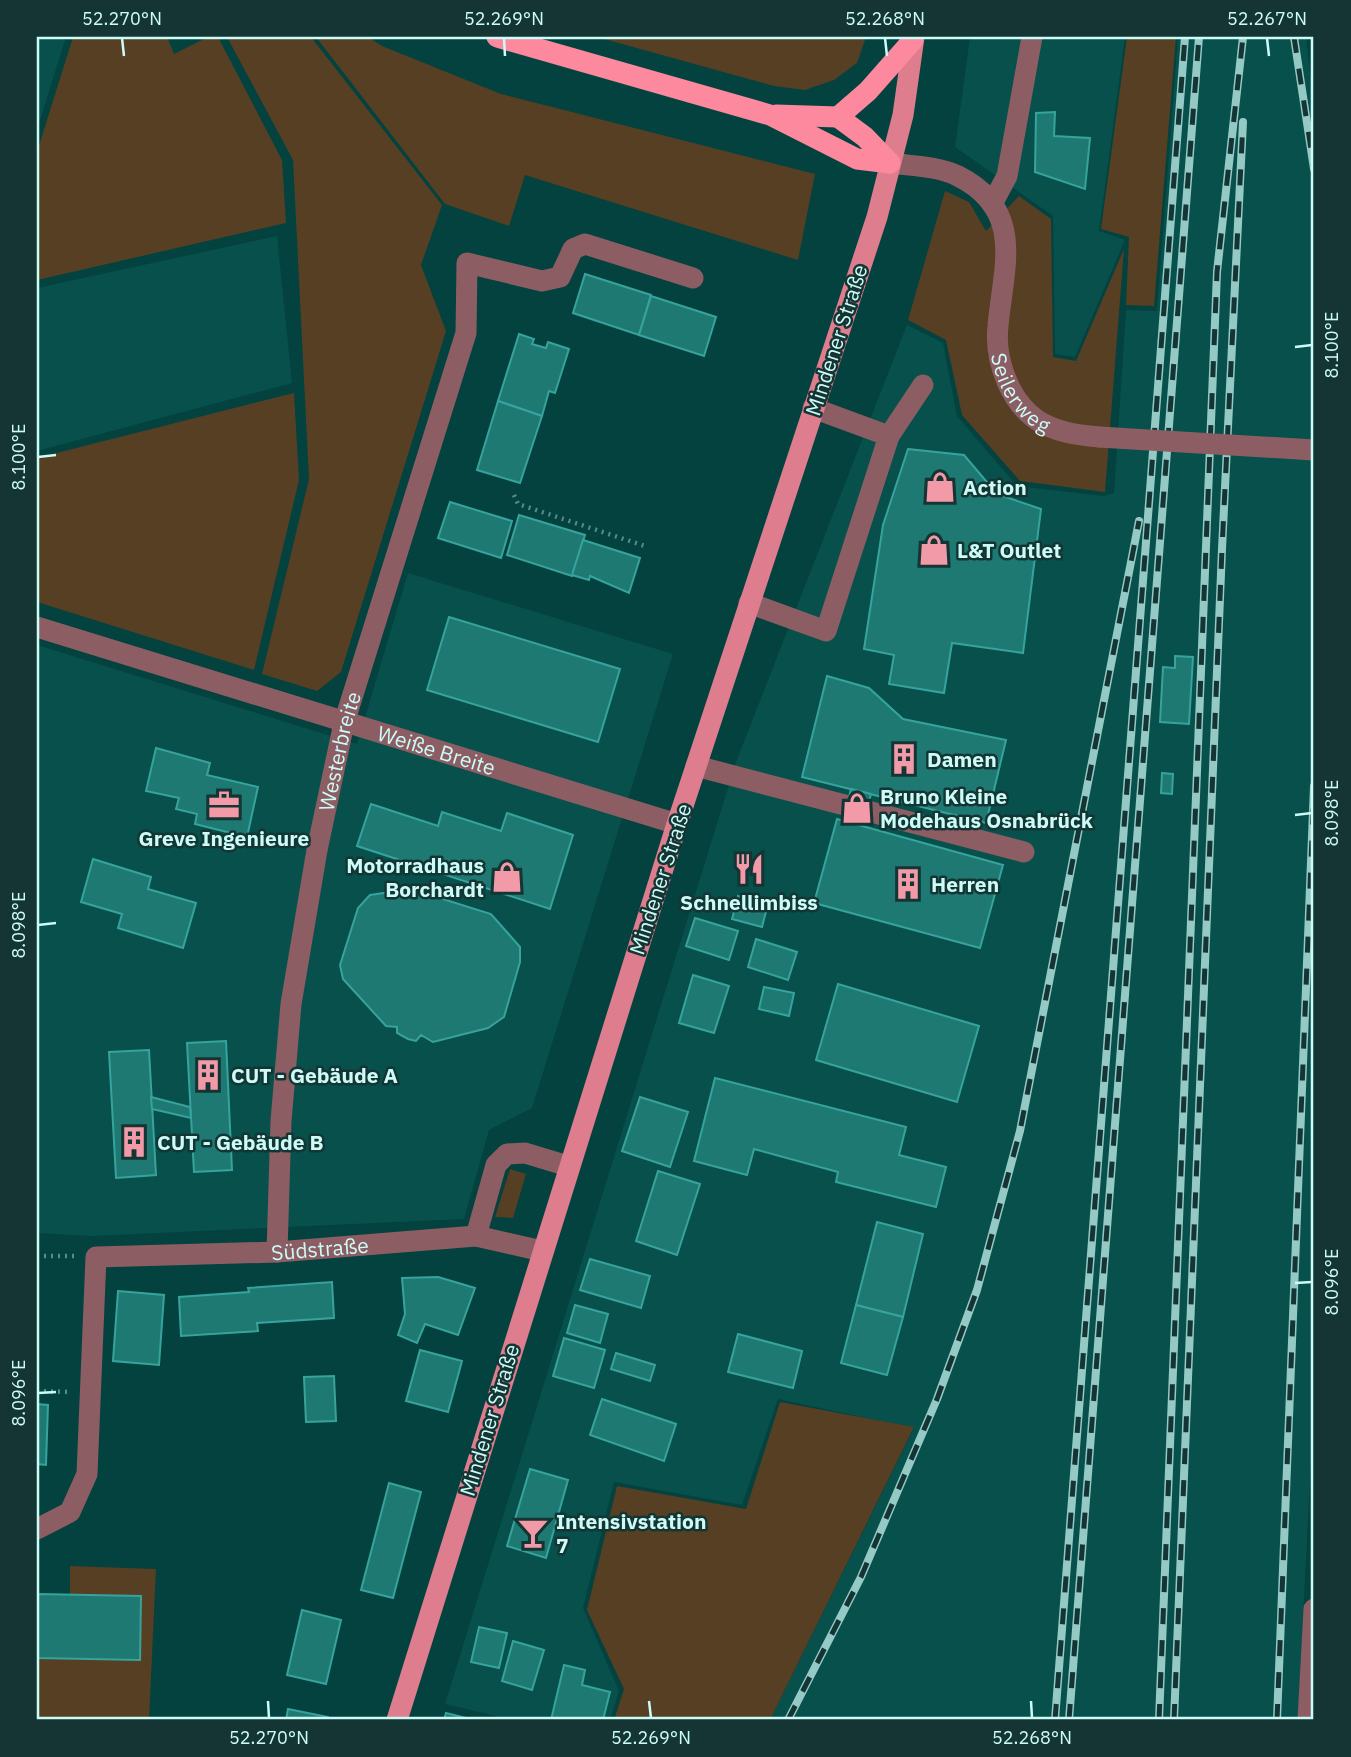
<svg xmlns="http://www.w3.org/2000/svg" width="1351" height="1757" viewBox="0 0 1351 1757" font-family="'IBM Plex Sans',sans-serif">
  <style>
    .built { fill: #07504c }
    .green { fill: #563f23 }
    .building { fill: #1e7973; stroke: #37a39d; stroke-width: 2 }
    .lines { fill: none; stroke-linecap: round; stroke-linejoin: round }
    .path { stroke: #548d89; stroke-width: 4.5; stroke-dasharray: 2 5; stroke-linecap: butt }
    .minor { stroke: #8d5d64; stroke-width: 21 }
    .major { stroke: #dd7d8e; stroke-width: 21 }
    .highway { stroke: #fd899e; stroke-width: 21 }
    .rail-casing { stroke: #95c9c5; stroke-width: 8 }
    .rail { stroke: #143533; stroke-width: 5; stroke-dasharray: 16; stroke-linecap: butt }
    .minor-bridge { stroke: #8d5d64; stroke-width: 21 }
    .ticks { fill: none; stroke: #ccfcf7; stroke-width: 2.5 }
    .labels { text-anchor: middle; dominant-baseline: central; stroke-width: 5; stroke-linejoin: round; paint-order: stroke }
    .street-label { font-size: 21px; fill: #ccfcf7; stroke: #143533 }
    .poi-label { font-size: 21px; font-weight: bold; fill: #ccfcf7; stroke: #143533; text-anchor: start }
    .neatline { fill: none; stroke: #ccfcf7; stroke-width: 2.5 }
    .ticks-label { font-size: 18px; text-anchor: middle; fill: #ccfcf7 }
  </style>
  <rect width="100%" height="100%" fill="#03423f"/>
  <g class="built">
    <polygon points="37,37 66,37 37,130"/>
    <polygon points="970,37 1125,37 1099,231 1125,240 1075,357 1055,354 1053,216 955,147"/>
    <polygon points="1178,37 1306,37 1314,107 1314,1401 1298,1720 770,1720 914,1428 778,1399 742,1505 614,1482 583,1608 619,1691 610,1720 512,1720 445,1704 736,762 907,325 943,343 957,416 1017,486 1103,496 1114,493 1126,310 1157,311"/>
    <polygon points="277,236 292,383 37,451 37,288"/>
    <polygon points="408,573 673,654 532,1108 489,1130 464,1219 93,1236 37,1233 37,645 357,744"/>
  </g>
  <g class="green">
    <polygon points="73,37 167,37 174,54 208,37 218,37 282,160 286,223 37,280 37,152"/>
    <polygon points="227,37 311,37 442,205 421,265 446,331 341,672 317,691 262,674 309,479 293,160"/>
    <polygon points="316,37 368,37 382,46 501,94 815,174 798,260 525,175 509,226 445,204"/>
    <polygon points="597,37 866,37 857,63 834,80 805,90 774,86"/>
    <polygon points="1127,37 1176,37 1154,306 1126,305 1129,237 1101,229"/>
    <polygon points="945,191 969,202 986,231 1019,196 1051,219 1053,357 1076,361 1124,249 1105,492 1020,481 962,415 946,340 908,320"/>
    <polygon points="294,393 299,480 254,670 37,602 37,458"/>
    <polygon points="510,1169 526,1174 513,1218 495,1217"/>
    <polygon points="780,1402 914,1427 770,1720 614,1720 624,1689 587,1610 617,1486 746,1509"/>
    <polygon points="70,1566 156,1569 149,1720 37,1720 37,1658 140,1660 141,1596 70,1595"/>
  </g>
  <g class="building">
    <polygon points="1055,112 1054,136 1090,138 1085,189 1035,172 1036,113"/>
    <polygon points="585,274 651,295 639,335 573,313"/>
    <polygon points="651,296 716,317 704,356 639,335"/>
    <polygon points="519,334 534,339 532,344 546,348 548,342 569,349 555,393 549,391 542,416 498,401"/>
    <polygon points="498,401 542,416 520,483 477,470"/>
    <polygon points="908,449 964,455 997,494 1041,509 1023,653 952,643 944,693 889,684 894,655 864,649 883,525"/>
    <polygon points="450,502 512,521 501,558 438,538"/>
    <polygon points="519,515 585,535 572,576 507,555"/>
    <polygon points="583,540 640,558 629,593 590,576 589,580 572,575"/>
    <polygon points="449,617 620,669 598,742 427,690"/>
    <polygon points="1175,656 1193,657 1189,724 1160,722 1163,667 1175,668"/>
    <polygon points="827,676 869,688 903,719 1006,740 986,823 802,777"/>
    <polygon points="156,748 210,763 207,775 258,787 247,837 195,824 197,814 176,809 179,798 146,791"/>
    <polygon points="1162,773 1173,774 1172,794 1161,793"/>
    <polygon points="851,789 871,794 863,826 843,821"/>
    <polygon points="371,804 438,826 442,812 501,831 507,813 573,835 550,909 357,846"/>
    <polygon points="837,819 1003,865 980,948 814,903"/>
    <polygon points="93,859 151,877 148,889 196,903 183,948 118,928 122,914 81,902"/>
    <polygon points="411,889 491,914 520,947 520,962 504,1017 488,1028 433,1042 421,1035 416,1041 408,1039 397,1033 397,1027 386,1026 343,979 340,965 358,908 370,895"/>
    <polygon points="738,896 768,904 762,927 732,919"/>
    <polygon points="695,918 738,931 729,960 686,946"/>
    <polygon points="756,939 797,952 788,980 748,967"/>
    <polygon points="693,975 729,986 714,1033 679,1023"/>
    <polygon points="838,984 979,1026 957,1102 816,1060"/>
    <polygon points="764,987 794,993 789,1016 759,1009"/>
    <polygon points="226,1041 232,1170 194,1172 187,1043"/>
    <polygon points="149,1050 156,1175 116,1178 109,1052"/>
    <polygon points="715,1078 906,1127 899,1155 946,1167 936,1207 836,1182 838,1172 754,1149 747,1175 694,1161"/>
    <polygon points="151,1097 190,1107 191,1118 152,1109"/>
    <polygon points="640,1097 688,1112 670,1167 622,1151"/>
    <polygon points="658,1171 700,1184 677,1255 636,1241"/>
    <polygon points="877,1222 923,1234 903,1317 856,1305"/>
    <polygon points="590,1259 650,1276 641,1308 580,1290"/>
    <polygon points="438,1277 475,1288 458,1335 425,1324 417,1343 398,1335 405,1314 402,1278"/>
    <polygon points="332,1282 334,1318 257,1323 258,1331 181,1336 179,1297 249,1292 248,1288"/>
    <polygon points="118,1291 164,1295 159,1365 113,1361"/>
    <polygon points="575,1305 608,1314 600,1343 567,1333"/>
    <polygon points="856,1305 903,1317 887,1375 841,1363"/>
    <polygon points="738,1334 802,1351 793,1388 728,1372"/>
    <polygon points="564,1338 605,1350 594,1388 553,1376"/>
    <polygon points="420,1350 462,1361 448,1412 406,1401"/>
    <polygon points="616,1353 655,1365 650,1381 611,1369"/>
    <polygon points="334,1376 336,1421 306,1422 304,1377"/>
    <polygon points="602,1399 676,1424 664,1461 590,1435"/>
    <polygon points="37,1404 48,1405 46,1465 37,1464"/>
    <polygon points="530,1469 568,1480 546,1558 507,1546"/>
    <polygon points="389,1483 421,1492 393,1598 361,1590"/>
    <polygon points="37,1594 141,1596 140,1660 37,1658"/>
    <polygon points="302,1610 341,1620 326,1684 287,1675"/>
    <polygon points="479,1627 507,1633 499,1668 471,1662"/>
    <polygon points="513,1641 544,1650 532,1690 502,1681"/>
    <polygon points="564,1665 585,1670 582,1685 610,1692 603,1720 551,1720"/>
    <polygon points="288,1709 328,1717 328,1720 286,1720"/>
    <polygon points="446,1713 474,1720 444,1720"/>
  </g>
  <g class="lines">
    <g class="path">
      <polyline points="514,495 518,504 645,546"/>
      <polyline points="37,1256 78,1256"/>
      <polyline points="37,1391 71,1392"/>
    </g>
    <g class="minor">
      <path id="s1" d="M890 163C912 166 938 166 958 176 1026 210 1003 268 998 326 994 361 1011 406 1042 423 1060 433 1080 435 1099 437"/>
      <polyline points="992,204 1007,176 1032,37"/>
      <polyline points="813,408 889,436"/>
      <polyline points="749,603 826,631 889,436 923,385"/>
      <path id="s2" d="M37 627 677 824"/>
      <polyline points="696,766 1024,852"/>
      <polyline points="476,1236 496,1165 507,1154 525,1153 568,1166"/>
      <path id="s3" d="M277 1252 281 1121 291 1004 317 850 344 723 466 333 467 263 542 281 560 277 573 249 585 244 693 278"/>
      <path id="s4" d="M37 1529 70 1512 87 1474 96 1257 277 1252 476 1236 542 1251"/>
      <polyline points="1308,1720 1314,1609"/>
    </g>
    <polyline class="major" points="397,1720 677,824 877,217 903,115 914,37"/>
    <g class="highway">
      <polyline points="497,37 770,115 857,159 890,163"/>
      <polyline points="776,115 838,117 868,91 913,40"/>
      <polyline points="838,117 865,137 890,163"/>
    </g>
    <defs>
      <g id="rail">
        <polyline points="1294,37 1314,169"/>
        <polyline points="788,1720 861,1577 937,1399 977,1290 1020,1131 1139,521"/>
        <polyline points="1055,1720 1185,37"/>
        <polyline points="1069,1720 1199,37"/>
        <polyline points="1159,1720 1217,272 1243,37"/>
        <polyline points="1174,1720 1222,549 1243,122"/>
        <polyline points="1277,1720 1314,786"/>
      </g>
    </defs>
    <use href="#rail" class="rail-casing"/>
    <use href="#rail" class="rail"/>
    <polyline class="minor-bridge" points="1099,437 1314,450"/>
  </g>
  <path class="ticks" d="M122 38 124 56M504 38 505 56M885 38 887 56M1267 38 1269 56M1295 347 1312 345M38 457 56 455M1295 815 1312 813M38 925 56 923M1295 1283 1312 1282M38 1393 56 1392M268 1701 269 1718M649 1701 651 1718M1031 1701 1032 1718"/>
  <defs>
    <symbol id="shop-bare" viewBox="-9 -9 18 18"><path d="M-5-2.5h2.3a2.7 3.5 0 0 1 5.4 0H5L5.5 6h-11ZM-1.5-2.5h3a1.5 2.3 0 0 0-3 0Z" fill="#f39aa9" stroke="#143533" stroke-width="2.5" paint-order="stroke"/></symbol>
    <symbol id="building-bare" viewBox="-9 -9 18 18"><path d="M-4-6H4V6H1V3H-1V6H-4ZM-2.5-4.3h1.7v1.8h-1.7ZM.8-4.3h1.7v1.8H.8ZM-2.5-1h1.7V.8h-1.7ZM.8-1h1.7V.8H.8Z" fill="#f39aa9" stroke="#143533" stroke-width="2.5" paint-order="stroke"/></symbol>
    <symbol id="office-bare" viewBox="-9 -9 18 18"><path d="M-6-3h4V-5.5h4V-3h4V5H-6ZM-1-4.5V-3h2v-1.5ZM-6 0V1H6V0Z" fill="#f39aa9" stroke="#143533" stroke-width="2.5" paint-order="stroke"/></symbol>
    <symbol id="restaurant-bare" viewBox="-9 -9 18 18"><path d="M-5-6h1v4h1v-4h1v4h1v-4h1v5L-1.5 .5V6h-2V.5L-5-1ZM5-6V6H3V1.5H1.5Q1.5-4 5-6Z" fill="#f39aa9" stroke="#143533" stroke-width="2.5" paint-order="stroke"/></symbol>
    <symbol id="bar-bare" viewBox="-9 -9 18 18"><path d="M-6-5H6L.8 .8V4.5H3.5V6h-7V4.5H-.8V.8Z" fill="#f39aa9" stroke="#143533" stroke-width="2.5" paint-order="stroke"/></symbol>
  </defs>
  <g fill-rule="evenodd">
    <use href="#shop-bare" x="918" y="465" width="44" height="44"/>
    <use href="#shop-bare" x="912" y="528" width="44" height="44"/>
    <use href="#building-bare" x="882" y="737" width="44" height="44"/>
    <use href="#office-bare" x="202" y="783" width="44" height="44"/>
    <use href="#shop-bare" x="835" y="786" width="44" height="44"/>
    <use href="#restaurant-bare" x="727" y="847" width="44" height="44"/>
    <use href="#shop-bare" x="485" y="855" width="44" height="44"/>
    <use href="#building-bare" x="886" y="862" width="44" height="44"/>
    <use href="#building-bare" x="186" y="1053" width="44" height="44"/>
    <use href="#building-bare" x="112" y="1120" width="44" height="44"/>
    <use href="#bar-bare" x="511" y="1511" width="44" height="44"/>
  </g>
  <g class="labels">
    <g class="street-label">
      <text transform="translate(836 340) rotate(-72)">Mindener Straße</text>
      <text stroke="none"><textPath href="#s1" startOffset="313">Seilerweg</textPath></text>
      <text stroke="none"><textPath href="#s3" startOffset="506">Westerbreite</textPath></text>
      <text stroke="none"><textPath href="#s2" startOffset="418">Weiße Breite</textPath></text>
      <text transform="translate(660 879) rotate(-72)">Mindener Straße</text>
      <text stroke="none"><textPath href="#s4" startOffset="520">Südstraße</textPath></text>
      <text transform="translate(489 1420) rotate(-73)">Mindener Straße</text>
    </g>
    <g class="poi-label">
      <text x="963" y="487">Action</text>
      <text x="957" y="550">L&amp;T Outlet</text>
      <text x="927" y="759">Damen</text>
      <text x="880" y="796">Bruno Kleine<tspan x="880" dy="24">Modehaus Osnabrück</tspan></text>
      <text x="224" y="838" text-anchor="middle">Greve Ingenieure</text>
      <text x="484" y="865" text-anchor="end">Motorradhaus<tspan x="484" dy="24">Borchardt</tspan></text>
      <text x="931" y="884">Herren</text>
      <text x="749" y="902" text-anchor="middle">Schnellimbiss</text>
      <text x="231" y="1075">CUT - Gebäude A</text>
      <text x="157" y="1142">CUT - Gebäude B</text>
      <text x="556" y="1521">Intensivstation<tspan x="556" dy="24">7</tspan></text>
    </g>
  </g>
  <rect width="1351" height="1757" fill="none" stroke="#143533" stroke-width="77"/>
  <rect x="38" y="38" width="1274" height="1680" class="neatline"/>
  <g class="ticks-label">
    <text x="122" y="25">52.270°N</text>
    <text x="504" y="25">52.269°N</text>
    <text x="885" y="25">52.268°N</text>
    <text x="1267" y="25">52.267°N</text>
    <text transform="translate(1332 345) rotate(-90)" y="6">8.100°E</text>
    <text transform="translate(19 457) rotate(-90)" y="6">8.100°E</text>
    <text transform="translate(1332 813) rotate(-90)" y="6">8.098°E</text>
    <text transform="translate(19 925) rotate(-90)" y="6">8.098°E</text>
    <text transform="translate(1332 1282) rotate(-90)" y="6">8.096°E</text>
    <text transform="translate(19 1393) rotate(-90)" y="6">8.096°E</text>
    <text x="269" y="1744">52.270°N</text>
    <text x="651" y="1744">52.269°N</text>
    <text x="1032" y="1744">52.268°N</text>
  </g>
</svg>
